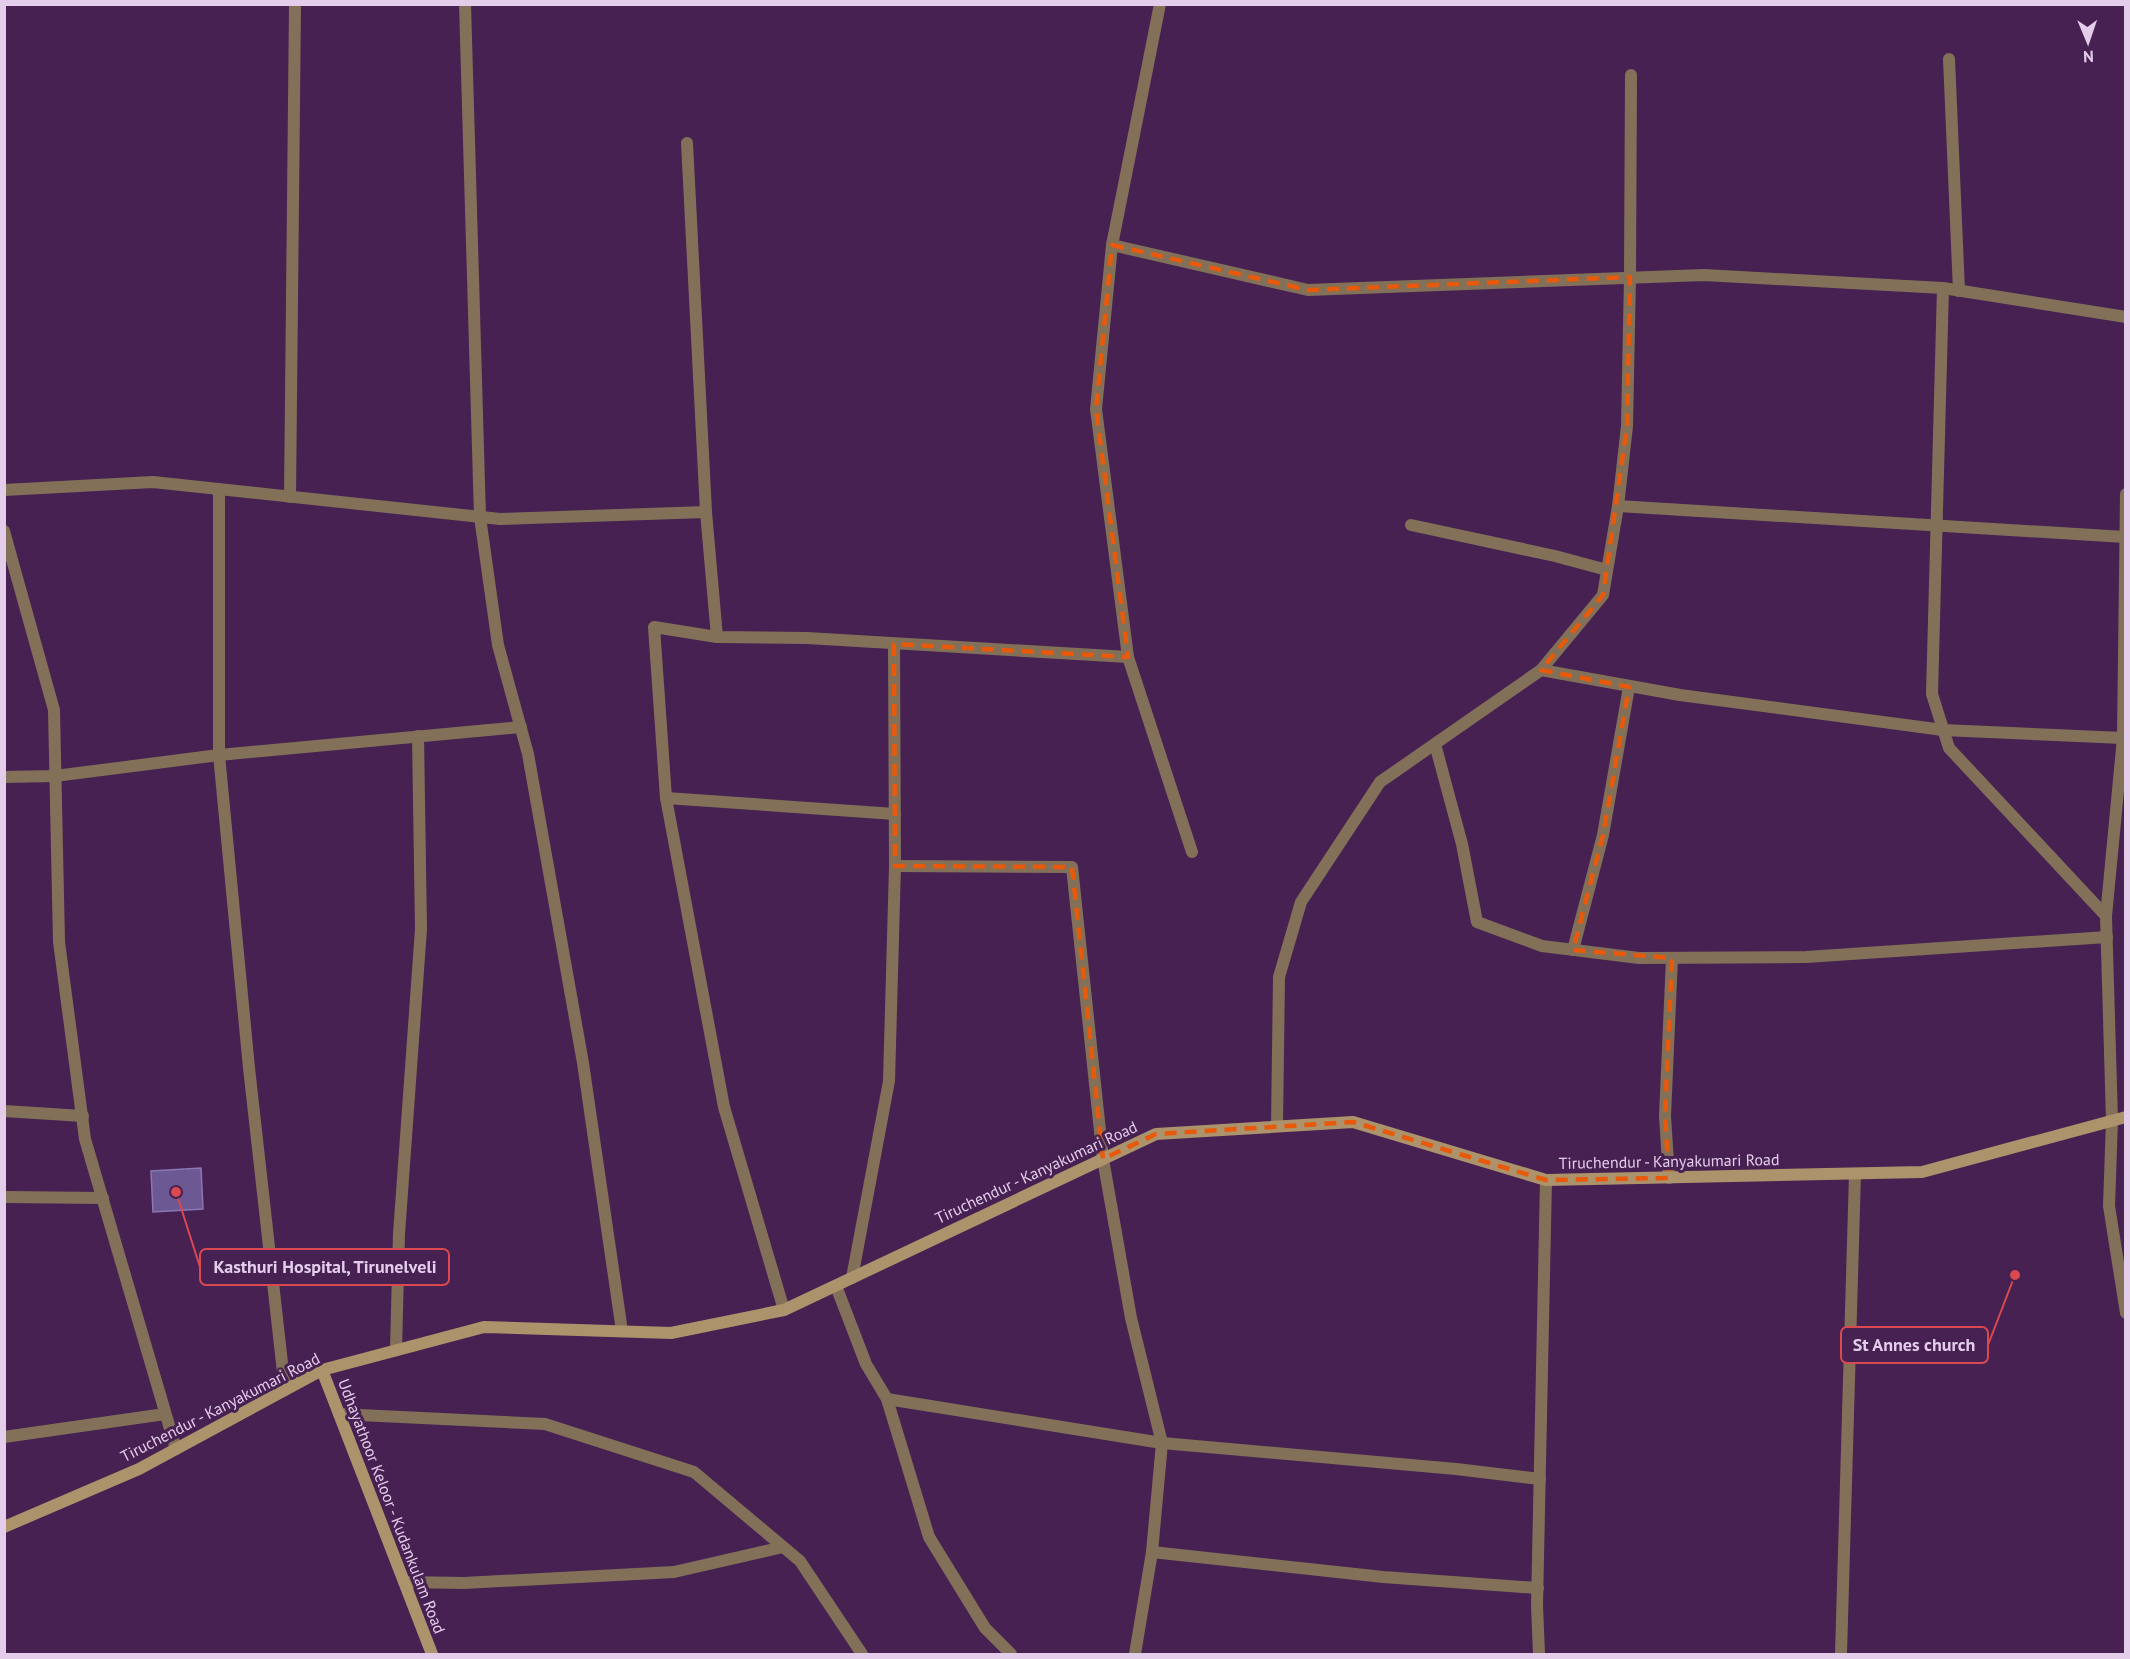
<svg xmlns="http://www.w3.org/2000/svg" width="2130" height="1659" viewBox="0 0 2130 1659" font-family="'PT Sans',sans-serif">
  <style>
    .building { fill: #6c5893; stroke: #8b77b4; stroke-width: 1.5 }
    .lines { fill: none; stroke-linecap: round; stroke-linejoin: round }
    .street { stroke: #827158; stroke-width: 12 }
    .secondary { stroke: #ad936b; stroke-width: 12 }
    .marked { fill: none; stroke: #e8590c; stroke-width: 4.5; stroke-dasharray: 12 8; stroke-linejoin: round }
    .labels { text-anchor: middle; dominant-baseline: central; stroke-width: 6; stroke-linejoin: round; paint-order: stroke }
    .street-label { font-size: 16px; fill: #e4cdeb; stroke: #472152 }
    .leader { fill: none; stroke: #d9494f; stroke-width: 2 }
    .callout-dot { fill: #d9494f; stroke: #472152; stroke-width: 2 }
    .callout { fill: #472152; stroke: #d9494f; stroke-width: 2 }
    .callout-label { font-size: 18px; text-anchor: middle; font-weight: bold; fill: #e4cdeb }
  </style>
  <rect width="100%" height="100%" fill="#472152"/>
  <polygon class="building" points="201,1168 203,1209 153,1212 151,1171"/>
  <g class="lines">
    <g class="street">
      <polyline points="465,4 480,517 498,645 528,754 583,1063 622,1331"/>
      <polyline points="1949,59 1959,291"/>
      <polyline points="687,143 706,512 717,637 807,638 1128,657 1096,409 1112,245 1160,4"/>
      <polyline points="1112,245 1308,290 1704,275 1943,288 2126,317"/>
      <polyline points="1943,288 1932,694 1949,748 2106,916 2112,1120 2109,1206 2126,1313"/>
      <polyline points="219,489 219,755 249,1068 285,1390"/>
      <polyline points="4,490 153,482 500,519 706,512"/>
      <polyline points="290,497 295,4"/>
      <polyline points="1618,506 2125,537"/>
      <polyline points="1411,525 1555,556 1607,570"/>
      <polyline points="4,531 54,710 59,942 85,1139 176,1449"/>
      <polyline points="717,637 654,627 666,798 724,1107 784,1310"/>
      <polyline points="1128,657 1192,852"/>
      <polyline points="1541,670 1680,695 1943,730 2123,738"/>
      <polyline points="1435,744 1462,844 1477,922 1542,946 1639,958 1806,957 2107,937"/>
      <polyline points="4,777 55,776 219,755 521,727"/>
      <polyline points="666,798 895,814"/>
      <polyline points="895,866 1072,867 1103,1159 1131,1318 1162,1443 1152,1552 1135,1654"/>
      <polyline points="2106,916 2123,738 2126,494"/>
      <polyline points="1573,950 1603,835 1629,687"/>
      <polyline points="4,1111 83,1116"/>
      <polyline points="1277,1126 1279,977 1301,902 1380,782 1541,670 1603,595 1618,506 1627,426 1630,277 1631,75"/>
      <polyline points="1669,1178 1665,1116 1672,958"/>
      <polyline points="4,1197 103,1198"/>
      <polyline points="852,1278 889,1081 895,866 894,644"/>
      <polyline points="836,1286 866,1364 887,1399 929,1537 985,1628 1011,1654"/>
      <polyline points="396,1350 399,1234 421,929 418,736"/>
      <polyline points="887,1399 1162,1443 1456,1469 1540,1479"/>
      <polyline points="339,1414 545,1424 694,1472 800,1561 862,1654"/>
      <polyline points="4,1437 165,1414"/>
      <polyline points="1152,1552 1383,1577 1538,1588"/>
      <polyline points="404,1582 464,1583 674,1572 783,1547"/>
      <polyline points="1539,1654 1537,1605 1546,1180"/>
      <polyline points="1841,1654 1855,1174"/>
    </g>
    <g class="secondary">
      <polyline points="322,1370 432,1654"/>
      <polyline points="4,1527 139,1469 322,1370 484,1327 671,1333 784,1310 1156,1134 1353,1122 1546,1180 1922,1172 2126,1117"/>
    </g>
  </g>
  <path class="marked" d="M1112 245 1308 290 1630 277 1627 426 1603 595 1541 670 1629 687 1603 835 1573 950 1672 958 1665 1116 1669 1178 1546 1180 1353 1122 1156 1134 1103 1159 1072 867 895 866 894 644 1128 657 1096 409Z"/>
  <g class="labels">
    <g class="street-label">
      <text transform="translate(1669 1161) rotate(-1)">Tiruchendur - Kanyakumari Road</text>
      <text transform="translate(1036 1172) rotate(-25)">Tiruchendur - Kanyakumari Road</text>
      <text transform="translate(220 1407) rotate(-27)">Tiruchendur - Kanyakumari Road</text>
      <text transform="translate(392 1506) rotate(69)">Udhayathoor Keloor - Kudankulam Road</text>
    </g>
  </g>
  <path class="leader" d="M176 1192L200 1267M2015 1275L1988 1345"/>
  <g class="callout-dot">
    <circle cx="176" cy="1192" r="6"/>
    <circle cx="2015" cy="1275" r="6"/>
  </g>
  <g class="callout">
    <rect x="200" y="1249" width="249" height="36" rx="6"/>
    <rect x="1841" y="1327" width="147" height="36" rx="6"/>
  </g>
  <g class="callout-label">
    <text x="325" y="1273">Kasthuri Hospital, Tirunelveli</text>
    <text x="1914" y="1351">St Annes church</text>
  </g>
  <rect width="2130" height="1659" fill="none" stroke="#e4cdeb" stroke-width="12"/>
  <g transform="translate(2088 42) rotate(178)" stroke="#472152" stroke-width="4.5" paint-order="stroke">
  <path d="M0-4.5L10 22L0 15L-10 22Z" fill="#e4cdeb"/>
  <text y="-9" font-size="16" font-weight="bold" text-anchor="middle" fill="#e4cdeb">N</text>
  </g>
</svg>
